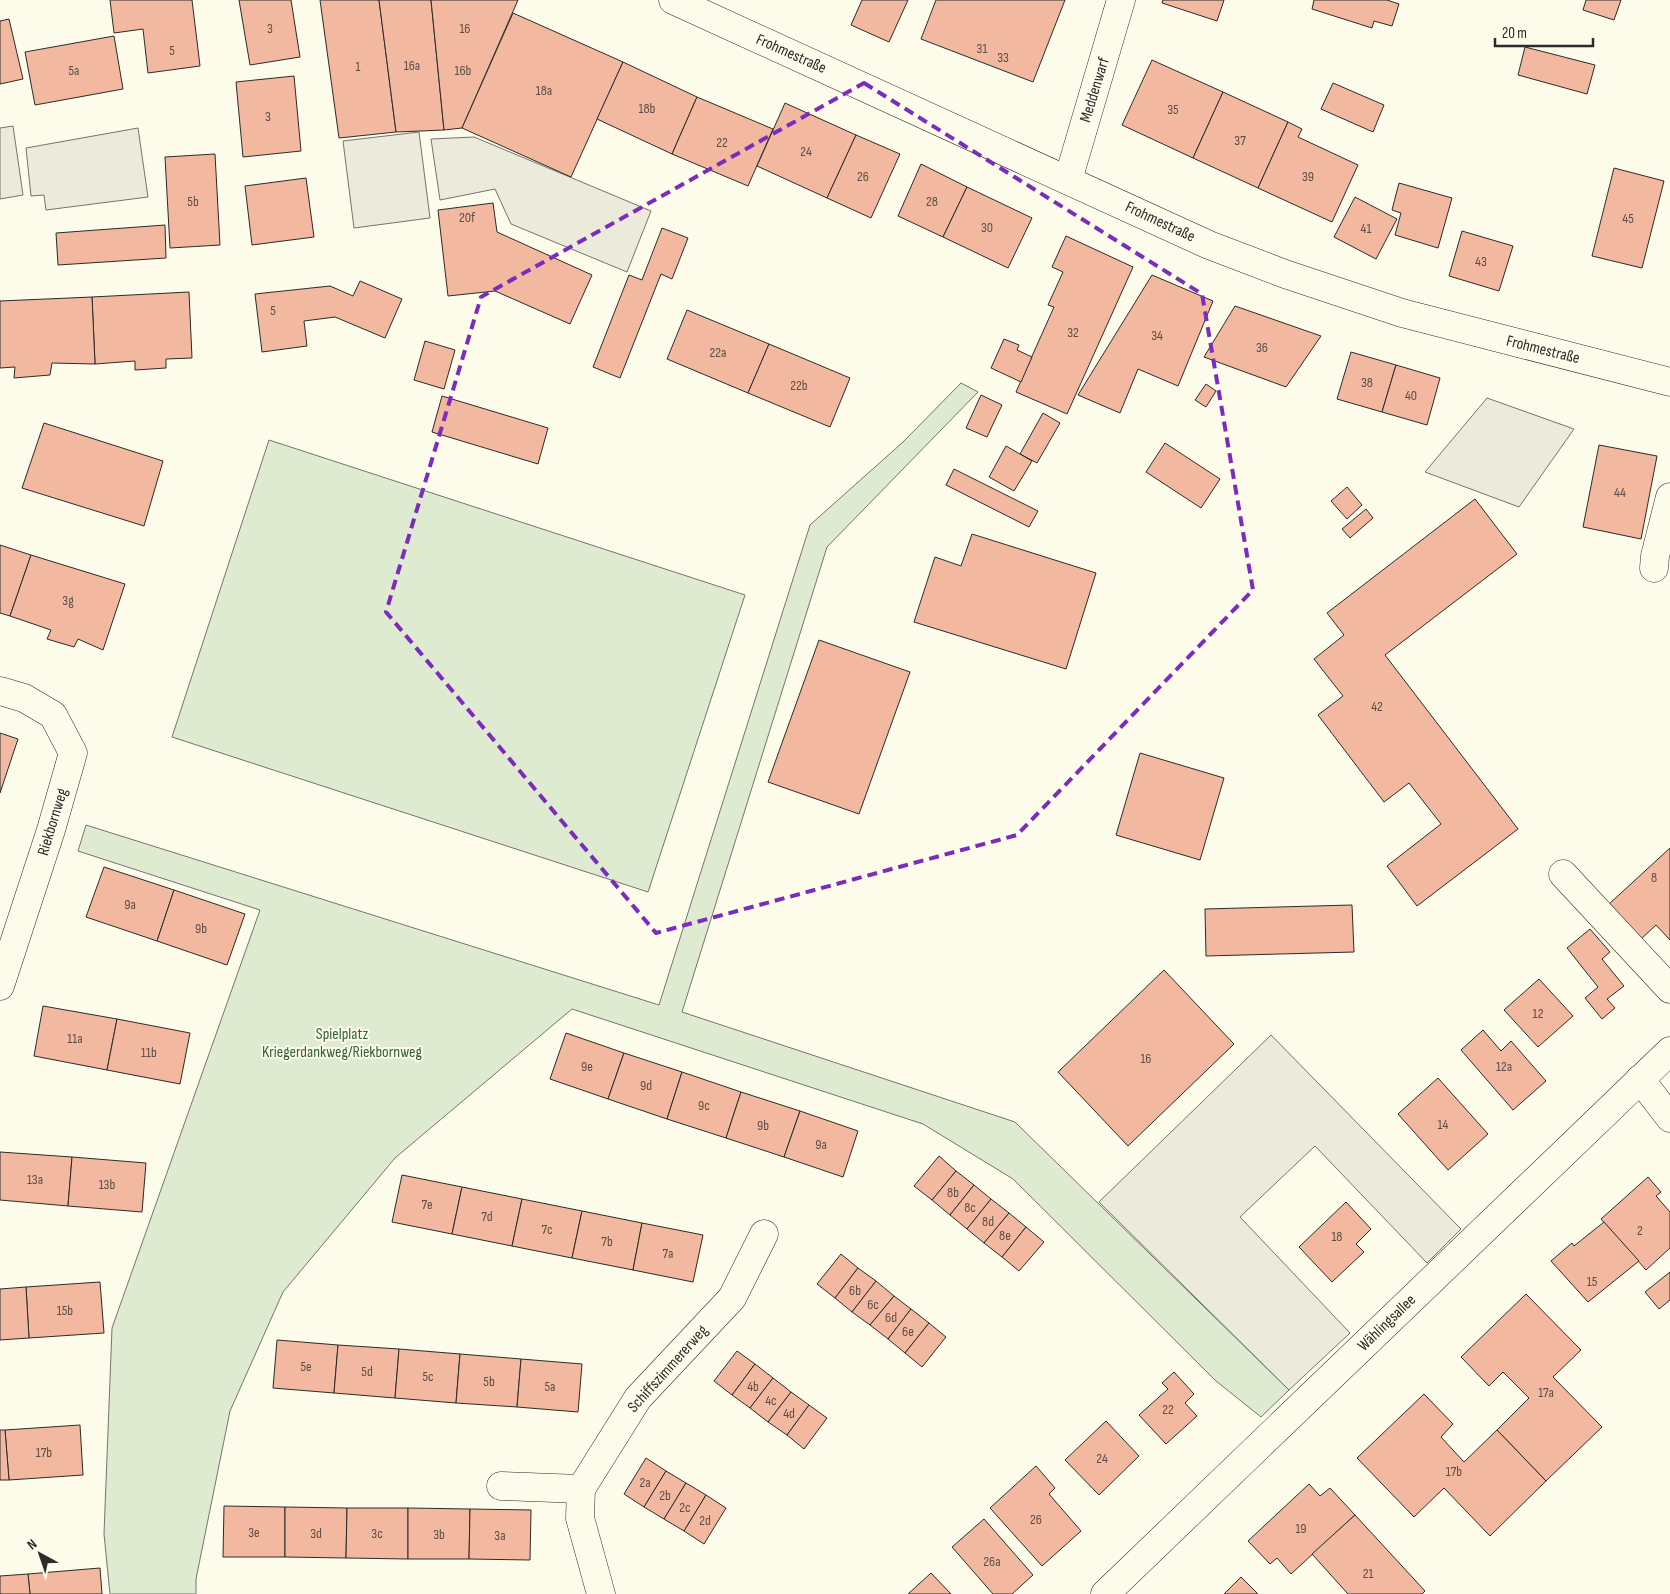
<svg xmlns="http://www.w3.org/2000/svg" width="1670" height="1594" viewBox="0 0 1670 1594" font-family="'Sofia Sans Condensed',sans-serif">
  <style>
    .green { fill: #deebd1; stroke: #74746e }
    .parking { fill: #eceadb; stroke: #74746e }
    .building { fill: #f2b8a0; stroke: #2b2b2b }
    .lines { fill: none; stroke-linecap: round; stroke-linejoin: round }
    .minor-casing { stroke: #2b2b2b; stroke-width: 29 }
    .minor { stroke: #fdfbea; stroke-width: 28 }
    .marked { fill: none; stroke: #7b2cbf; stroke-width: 4; stroke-dasharray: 10 6; stroke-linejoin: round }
    .labels { text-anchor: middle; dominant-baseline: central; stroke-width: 4; stroke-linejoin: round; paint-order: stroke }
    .number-label { font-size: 14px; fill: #5d4e48 }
    .street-label { font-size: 16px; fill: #2b2b2b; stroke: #fdfbea }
    .park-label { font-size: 16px; fill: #34623c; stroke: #fdfbea }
  </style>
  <rect width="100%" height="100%" fill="#fdfbea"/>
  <g class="green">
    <polygon points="961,383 978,392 827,547 682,1012 1015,1122 1289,1390 1261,1417 1216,1381 1013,1179 923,1124 572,1009 395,1158 283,1292 230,1411 196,1579 196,1594 110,1594 104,1534 112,1328 260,910 78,851 86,825 659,1005 810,525 903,442"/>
    <polygon points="269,440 745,595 648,892 172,737"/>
  </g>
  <g class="parking">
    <polygon points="13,126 23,195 0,199 0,128"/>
    <polygon points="138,128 148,197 46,210 44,195 31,196 26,148"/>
    <polygon points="419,132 430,218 354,228 343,141"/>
    <polygon points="474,137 651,211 627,272 511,224 495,189 440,200 431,139"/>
    <polygon points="1487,398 1574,429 1519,507 1425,472"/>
    <polygon points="1271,1035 1461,1229 1427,1263 1315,1146 1240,1217 1350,1333 1289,1390 1099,1202"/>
  </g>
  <g class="building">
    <polygon points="110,0 192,0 200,66 148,73 143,29 114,33"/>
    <polygon points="239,0 291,0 300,57 250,65"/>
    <polygon points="320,0 379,0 396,132 339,138"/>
    <polygon points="379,0 431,0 444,130 396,132"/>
    <polygon points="431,0 518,0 462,128 444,130"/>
    <polygon points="862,0 908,0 889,42 851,25"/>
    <polygon points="936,0 1065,0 1033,82 921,39"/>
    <polygon points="1163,0 1224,0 1217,21 1162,3"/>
    <polygon points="1314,0 1387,0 1399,4 1392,26 1374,21 1372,28 1312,9"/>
    <polygon points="1586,0 1621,0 1614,20 1583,10"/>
    <polygon points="513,13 623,62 571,177 462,128"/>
    <polygon points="9,19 23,79 0,84 0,21"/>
    <polygon points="114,36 123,89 35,105 25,52"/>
    <polygon points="1525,47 1595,65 1587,94 1518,75"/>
    <polygon points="1152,60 1223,92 1193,158 1122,125"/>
    <polygon points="623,62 697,97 672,154 597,119"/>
    <polygon points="294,76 301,151 243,157 236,82"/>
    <polygon points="1333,83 1384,105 1373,132 1321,109"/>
    <polygon points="1223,92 1288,122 1258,188 1193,158"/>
    <polygon points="697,97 773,129 748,186 672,154"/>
    <polygon points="785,103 856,135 827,198 757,166"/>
    <polygon points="1288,122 1302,129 1298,137 1358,165 1332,222 1258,188"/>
    <polygon points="856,135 900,154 871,218 827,198"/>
    <polygon points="215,154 220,245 170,248 165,157"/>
    <polygon points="921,164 967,187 943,237 898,216"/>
    <polygon points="1614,168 1664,181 1642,268 1592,256"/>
    <polygon points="306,178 314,237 252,245 245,186"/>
    <polygon points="1399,183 1452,198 1438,248 1395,235 1401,213 1392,210"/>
    <polygon points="967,187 1032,218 1008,268 943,237"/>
    <polygon points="1355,197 1397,219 1376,259 1334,237"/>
    <polygon points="493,203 497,232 592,275 570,324 495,291 448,296 438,210"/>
    <polygon points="165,225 166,258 58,265 56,233"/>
    <polygon points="662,228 688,238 672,279 661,274 620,378 593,367 629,275 642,280"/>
    <polygon points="1462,231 1513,246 1499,291 1449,276"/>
    <polygon points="1066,236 1133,267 1067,414 1016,392 1054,307 1048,305 1063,272 1052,267"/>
    <polygon points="1152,275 1213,301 1178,386 1138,369 1120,413 1078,395"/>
    <polygon points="360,281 402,299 385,338 335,317 304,321 307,346 262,352 255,294 330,286 353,296"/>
    <polygon points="189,292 192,358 166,359 166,368 135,370 135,361 95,364 92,297"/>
    <polygon points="92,297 95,364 52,363 50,375 14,378 15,367 0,368 0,301"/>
    <polygon points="1235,306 1321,336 1286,387 1204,357"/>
    <polygon points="687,310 769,344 748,393 667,359"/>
    <polygon points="1004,339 1019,345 1017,350 1032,357 1021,382 991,368"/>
    <polygon points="425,341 455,350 444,389 414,380"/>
    <polygon points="769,344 850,378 830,427 748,393"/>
    <polygon points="1351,352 1396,365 1382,412 1337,399"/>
    <polygon points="1396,365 1440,378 1427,425 1382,412"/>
    <polygon points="1206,384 1216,391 1206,407 1195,400"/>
    <polygon points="981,395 1002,405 987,437 966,428"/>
    <polygon points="442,396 548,428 538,464 432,432"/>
    <polygon points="1043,413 1060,423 1037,463 1020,454"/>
    <polygon points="44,423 163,461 144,526 22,488"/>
    <polygon points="1165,443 1220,479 1201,508 1146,472"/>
    <polygon points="1599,445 1657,456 1641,539 1583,527"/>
    <polygon points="1006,446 1032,461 1014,491 989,477"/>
    <polygon points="954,469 1038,511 1029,527 946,485"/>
    <polygon points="1347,487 1362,505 1347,519 1331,501"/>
    <polygon points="1475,499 1517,554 1385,655 1518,829 1417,906 1387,866 1441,824 1409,783 1384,802 1318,715 1343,696 1314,659 1344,635 1327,613"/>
    <polygon points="1366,509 1373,518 1350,538 1342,529"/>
    <polygon points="972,534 1096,573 1066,669 914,622 935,557 961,566"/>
    <polygon points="0,545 31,555 10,616 0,613"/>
    <polygon points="31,555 125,584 103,650 78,639 74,647 47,639 51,630 10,616"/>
    <polygon points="819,640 910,672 859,814 768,782"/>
    <polygon points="0,733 18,739 0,793"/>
    <polygon points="1140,753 1224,778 1200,860 1116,835"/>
    <polygon points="1670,848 1670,940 1656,925 1640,940 1608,905"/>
    <polygon points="104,867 174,890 157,941 86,917"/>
    <polygon points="174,890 245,914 227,965 157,941"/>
    <polygon points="1352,905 1354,952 1206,956 1205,909"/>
    <polygon points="1590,929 1610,952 1602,959 1624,986 1607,999 1615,1008 1602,1019 1585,998 1598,987 1567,948"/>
    <polygon points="1164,970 1234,1044 1128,1146 1058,1072"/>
    <polygon points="1539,979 1573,1016 1538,1047 1504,1010"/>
    <polygon points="43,1006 117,1019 107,1070 34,1056"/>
    <polygon points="117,1019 190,1033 180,1084 107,1070"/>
    <polygon points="1483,1030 1501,1051 1511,1041 1546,1081 1513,1110 1461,1050"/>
    <polygon points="566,1033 624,1053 608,1099 550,1079"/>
    <polygon points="624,1053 682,1072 667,1119 608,1099"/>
    <polygon points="682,1072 741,1092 726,1138 667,1119"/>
    <polygon points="1438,1078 1488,1134 1448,1170 1398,1114"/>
    <polygon points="741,1092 800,1111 784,1157 726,1138"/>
    <polygon points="800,1111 858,1131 843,1177 784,1157"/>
    <polygon points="0,1152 72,1157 68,1206 0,1200"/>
    <polygon points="939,1156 956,1171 932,1200 914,1186"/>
    <polygon points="72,1157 146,1163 142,1212 68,1206"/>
    <polygon points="956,1171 974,1185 950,1215 932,1200"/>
    <polygon points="402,1175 462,1187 452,1234 392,1222"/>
    <polygon points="1648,1177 1661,1192 1656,1196 1670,1212 1670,1248 1646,1270 1601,1219"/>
    <polygon points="974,1185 991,1199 967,1229 950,1215"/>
    <polygon points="462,1187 522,1199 512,1246 452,1234"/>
    <polygon points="522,1199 582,1211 572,1258 512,1246"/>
    <polygon points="991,1199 1009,1213 984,1243 967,1229"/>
    <polygon points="1346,1202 1371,1229 1356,1244 1364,1252 1332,1282 1299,1247"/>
    <polygon points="582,1211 642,1223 633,1270 572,1258"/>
    <polygon points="1009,1213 1026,1227 1002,1257 984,1243"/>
    <polygon points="1604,1222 1639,1261 1588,1302 1551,1261 1572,1243 1574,1246"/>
    <polygon points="642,1223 703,1235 693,1282 633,1270"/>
    <polygon points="1026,1227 1044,1242 1019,1271 1002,1257"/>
    <polygon points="841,1254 858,1268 835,1298 817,1284"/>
    <polygon points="858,1268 876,1281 852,1312 835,1298"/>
    <polygon points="1670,1272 1670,1300 1659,1309 1645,1292"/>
    <polygon points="876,1281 894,1296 870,1325 852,1312"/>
    <polygon points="100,1282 104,1333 29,1338 26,1287"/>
    <polygon points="26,1287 29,1338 0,1340 0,1289"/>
    <polygon points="1526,1294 1581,1350 1553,1377 1602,1427 1546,1481 1497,1430 1529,1398 1503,1372 1489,1386 1461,1357"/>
    <polygon points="894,1296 911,1309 888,1339 870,1325"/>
    <polygon points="911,1309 929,1323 905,1353 888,1339"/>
    <polygon points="929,1323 946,1337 922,1367 905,1353"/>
    <polygon points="277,1340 338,1345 334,1393 273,1388"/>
    <polygon points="338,1345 399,1349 395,1398 334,1393"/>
    <polygon points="399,1349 460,1354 456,1403 395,1398"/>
    <polygon points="737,1351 755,1364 732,1395 714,1381"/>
    <polygon points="460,1354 521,1359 517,1407 456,1403"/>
    <polygon points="521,1359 582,1364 578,1412 517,1407"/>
    <polygon points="755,1364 773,1378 750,1408 732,1395"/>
    <polygon points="1174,1372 1194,1394 1185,1403 1197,1416 1166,1444 1139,1415 1168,1389 1162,1383"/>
    <polygon points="773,1378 791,1392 768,1422 750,1408"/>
    <polygon points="791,1392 809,1405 787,1435 768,1422"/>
    <polygon points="1424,1394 1453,1424 1441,1437 1464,1462 1497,1430 1546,1481 1490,1536 1444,1488 1414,1517 1357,1458"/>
    <polygon points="809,1405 827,1418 804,1449 787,1435"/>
    <polygon points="1106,1421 1139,1456 1099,1495 1065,1460"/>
    <polygon points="80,1425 83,1475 9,1480 5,1430"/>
    <polygon points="0,1430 5,1430 9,1480 0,1480"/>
    <polygon points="646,1458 666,1471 644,1507 624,1494"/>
    <polygon points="1036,1466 1055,1488 1049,1494 1081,1531 1042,1566 990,1508"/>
    <polygon points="666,1471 686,1483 664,1519 644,1507"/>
    <polygon points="686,1483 706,1495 684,1531 664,1519"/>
    <polygon points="1309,1484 1320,1496 1330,1488 1355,1515 1291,1574 1277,1558 1270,1564 1248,1541"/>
    <polygon points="706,1495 726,1508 704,1544 684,1531"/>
    <polygon points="224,1506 285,1507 285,1557 223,1557"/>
    <polygon points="285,1507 347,1508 346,1558 285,1557"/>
    <polygon points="347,1508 408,1508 408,1559 346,1558"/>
    <polygon points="408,1508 470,1509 469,1559 408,1559"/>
    <polygon points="470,1509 531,1510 530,1560 469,1559"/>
    <polygon points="1355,1515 1425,1591 1422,1594 1348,1594 1312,1554"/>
    <polygon points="984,1519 1033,1575 1012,1594 993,1594 952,1547"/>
    <polygon points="100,1568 102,1594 30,1594 28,1574"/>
    <polygon points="931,1573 951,1594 908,1594"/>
    <polygon points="28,1574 30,1594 0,1594 0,1576"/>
    <polygon points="1241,1577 1258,1594 1224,1594"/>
  </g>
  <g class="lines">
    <defs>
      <g id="minor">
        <polyline points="673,0 1209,245 1285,274 1402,313 1670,382"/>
        <polyline points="1068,180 1121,0"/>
        <polyline points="1654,568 1655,556 1670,497"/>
        <polyline points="0,691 24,698 53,715 73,753 51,830 0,986"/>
        <polyline points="1563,874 1670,989"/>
        <polyline points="1640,1079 1670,1118"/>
        <polyline points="501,1486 581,1489"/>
        <polyline points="601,1594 580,1518 581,1489 638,1398 732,1298 764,1234"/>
        <polyline points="1105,1594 1670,1051"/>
      </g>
    </defs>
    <use href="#minor" class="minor-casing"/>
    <use href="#minor" class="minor"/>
  </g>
  <path class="marked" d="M864 83 1202 294 1253 590 1017 835 656 933 386 612 481 297Z"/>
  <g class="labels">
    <g class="number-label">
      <text x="270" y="28">3</text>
      <text x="465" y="28">16</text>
      <text x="982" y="48">31</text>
      <text x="172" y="50">5</text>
      <text x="1003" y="57">33</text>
      <text x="412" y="65">16a</text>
      <text x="358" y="66">1</text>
      <text x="74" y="70">5a</text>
      <text x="463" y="70">16b</text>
      <text x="544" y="90">18a</text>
      <text x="647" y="108">18b</text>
      <text x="1173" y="109">35</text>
      <text x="268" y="116">3</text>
      <text x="1240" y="140">37</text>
      <text x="722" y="142">22</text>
      <text x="806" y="151">24</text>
      <text x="863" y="176">26</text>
      <text x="1308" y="176">39</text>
      <text x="193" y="201">5b</text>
      <text x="932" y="201">28</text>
      <text x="467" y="217">20f</text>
      <text x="1628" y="218">45</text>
      <text x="987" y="227">30</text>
      <text x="1366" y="228">41</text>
      <text x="1481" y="261">43</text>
      <text x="273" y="310">5</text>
      <text x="1073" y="332">32</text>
      <text x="1157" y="335">34</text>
      <text x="1262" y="347">36</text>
      <text x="718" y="352">22a</text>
      <text x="1367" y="382">38</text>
      <text x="799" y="385">22b</text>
      <text x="1411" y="395">40</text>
      <text x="1620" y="492">44</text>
      <text x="68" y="600">3g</text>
      <text x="1377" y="706">42</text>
      <text x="1654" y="877">8</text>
      <text x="130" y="904">9a</text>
      <text x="201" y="928">9b</text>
      <text x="1538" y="1013">12</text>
      <text x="75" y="1038">11a</text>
      <text x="149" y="1052">11b</text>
      <text x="1146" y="1058">16</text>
      <text x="587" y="1066">9e</text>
      <text x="1504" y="1066">12a</text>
      <text x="646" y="1085">9d</text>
      <text x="704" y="1105">9c</text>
      <text x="1443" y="1124">14</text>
      <text x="763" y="1125">9b</text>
      <text x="821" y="1144">9a</text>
      <text x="35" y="1179">13a</text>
      <text x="107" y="1184">13b</text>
      <text x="953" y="1192">8b</text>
      <text x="427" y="1204">7e</text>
      <text x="970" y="1207">8c</text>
      <text x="487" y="1216">7d</text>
      <text x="988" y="1221">8d</text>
      <text x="547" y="1229">7c</text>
      <text x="1640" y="1230">2</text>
      <text x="1005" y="1235">8e</text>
      <text x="1337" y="1236">18</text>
      <text x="607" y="1241">7b</text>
      <text x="668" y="1253">7a</text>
      <text x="1592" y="1281">15</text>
      <text x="855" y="1290">6b</text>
      <text x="873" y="1304">6c</text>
      <text x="65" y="1310">15b</text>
      <text x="891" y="1317">6d</text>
      <text x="908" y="1331">6e</text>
      <text x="306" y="1366">5e</text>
      <text x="367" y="1371">5d</text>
      <text x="428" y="1376">5c</text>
      <text x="489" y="1381">5b</text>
      <text x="550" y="1386">5a</text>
      <text x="753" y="1386">4b</text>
      <text x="1546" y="1392">17a</text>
      <text x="771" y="1400">4c</text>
      <text x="1168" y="1409">22</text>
      <text x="789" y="1413">4d</text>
      <text x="44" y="1452">17b</text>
      <text x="1102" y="1458">24</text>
      <text x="1454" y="1471">17b</text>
      <text x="645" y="1482">2a</text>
      <text x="665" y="1495">2b</text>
      <text x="685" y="1507">2c</text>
      <text x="1036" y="1519">26</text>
      <text x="705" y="1520">2d</text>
      <text x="1301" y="1528">19</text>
      <text x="254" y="1532">3e</text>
      <text x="316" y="1533">3d</text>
      <text x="377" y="1533">3c</text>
      <text x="439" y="1534">3b</text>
      <text x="500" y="1535">3a</text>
      <text x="992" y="1561">26a</text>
      <text x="1368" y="1573">21</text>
    </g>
    <g class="street-label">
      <text transform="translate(791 54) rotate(24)">Frohmestraße</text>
      <text transform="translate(1095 90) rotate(-73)">Meddenwarf</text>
      <text transform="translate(1160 222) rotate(25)">Frohmestraße</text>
      <text transform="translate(1543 350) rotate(14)">Frohmestraße</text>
      <text transform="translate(53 822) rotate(-73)">Riekbornweg</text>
      <text transform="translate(1387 1323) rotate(-44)">Wählingsallee</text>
      <text transform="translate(668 1369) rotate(-48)">Schiffszimmererweg</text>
    </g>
    <g class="park-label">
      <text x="342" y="1034">Spielplatz<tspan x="342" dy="18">Kriegerdankweg/Riekbornweg</tspan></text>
    </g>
  </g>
  <g transform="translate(40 1554) rotate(320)" stroke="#fdfbea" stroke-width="4" paint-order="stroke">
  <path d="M0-4L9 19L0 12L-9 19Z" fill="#2b2b2b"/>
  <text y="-8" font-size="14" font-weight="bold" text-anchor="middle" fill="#2b2b2b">N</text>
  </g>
  <path d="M1495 38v8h98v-8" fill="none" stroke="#2b2b2b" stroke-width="2.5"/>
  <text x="1502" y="38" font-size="15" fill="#2b2b2b" stroke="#fdfbea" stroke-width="4" paint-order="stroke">20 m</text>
</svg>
